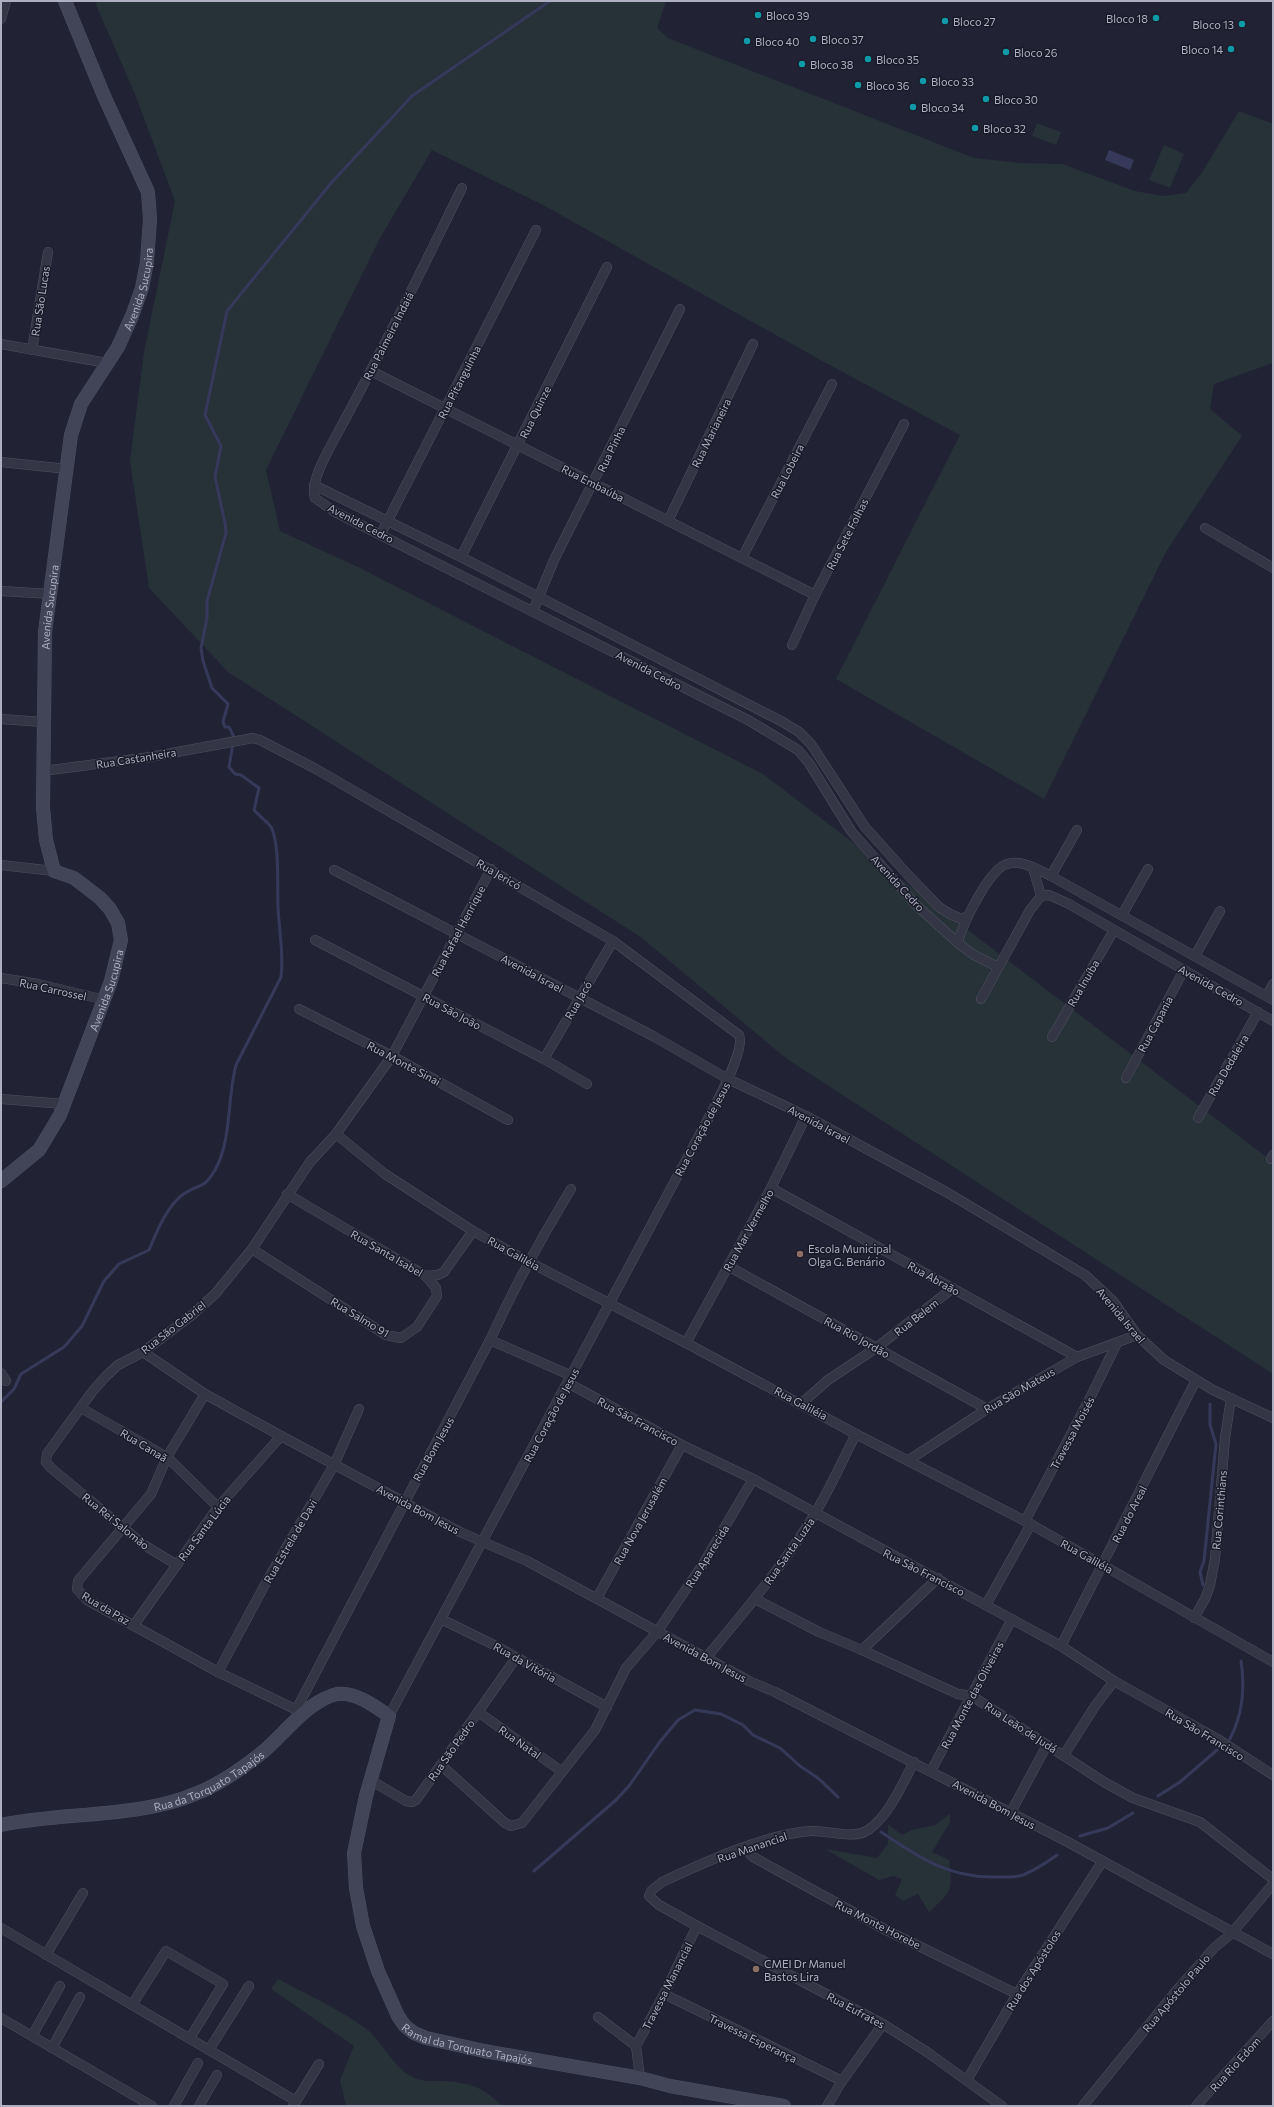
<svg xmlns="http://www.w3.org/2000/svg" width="1274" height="2107" viewBox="0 0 1274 2107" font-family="Commissioner,sans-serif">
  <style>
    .green { fill: #263138 }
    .water { fill: #36395a }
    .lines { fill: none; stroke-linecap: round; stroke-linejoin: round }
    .stream { stroke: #36395a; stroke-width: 3 }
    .street-casing { stroke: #4e5060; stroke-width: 10 }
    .secondary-casing { stroke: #4e5060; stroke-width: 14 }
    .street { stroke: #343645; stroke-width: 9 }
    .secondary { stroke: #424457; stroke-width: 13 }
    .culture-dot { fill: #0f9aa8; stroke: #1a1b29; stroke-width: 1.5 }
    .education-dot { fill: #8d6e63; stroke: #1a1b29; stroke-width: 1.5 }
    .labels { text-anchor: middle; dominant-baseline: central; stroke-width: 3; stroke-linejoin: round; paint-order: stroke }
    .poi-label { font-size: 11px; fill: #aeb0c2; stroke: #1a1b29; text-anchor: start }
    .street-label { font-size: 11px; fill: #aeb0c2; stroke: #1a1b29 }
  </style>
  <rect width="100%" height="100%" fill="#212334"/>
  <g class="green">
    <polygon points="97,1 666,1 657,28 668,38 974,158 1021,163 1062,164 1135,191 1163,196 1186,193 1203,171 1239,111 1273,124 1273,363 1214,384 1210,409 1242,436 1166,552 1044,799 836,679 960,435 824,362 543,205 432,150 380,238 266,470 280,531 360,568 763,774 1273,1162 1273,1374 787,1059 642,938 228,672 149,588 130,461 144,352 175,201 135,94 96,5"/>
    <polygon points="1037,123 1061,132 1056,145 1032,136"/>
    <polygon points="1164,145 1184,154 1170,188 1149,180"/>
    <path d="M950 1814V1822L932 1852 949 1860C953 1891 952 1891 929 1912L918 1894 903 1901 895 1895 902 1879 893 1876 879 1880 825 1849 877 1858 888 1844V1824L902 1835 912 1830 935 1825Z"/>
    <path d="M278 1979C306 1994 335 2007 361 2025 383 2039 391 2068 415 2078 424 2082 433 2081 442 2081 468 2082 484 2087 502 2106H346L340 2080 354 2046 271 1989Z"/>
  </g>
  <polygon class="water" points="1109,150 1134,160 1130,170 1105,160"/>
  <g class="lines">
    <g class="stream">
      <path d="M1 1402 14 1389 21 1374 64 1347 82 1326 104 1281 119 1264 149 1250C157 1231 167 1205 185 1193 201 1183 203 1190 215 1170 232 1140 227 1098 236 1065L281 977C284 953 279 931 278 907 277 886 280 844 271 827 268 822 259 816 254 810L259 788 241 775 235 774 229 767 234 737 229 727H225L223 722 228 704 212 688 203 661 201 648 207 618V601L226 533 225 523 215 477 221 446 205 415 227 311 332 182 412 96 550 1"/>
      <polyline points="1203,1585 1200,1572 1204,1561 1216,1444 1210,1425 1210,1404"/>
      <path d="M1230 1739C1243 1713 1245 1689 1241 1661"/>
      <polyline points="1158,1796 1180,1782 1217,1750"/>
      <path d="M881 1832C917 1856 947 1877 992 1877 1002 1877 1014 1878 1023 1875 1035 1870 1046 1863 1057 1855"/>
      <polyline points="1080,1836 1108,1828 1133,1813"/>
      <polyline points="534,1871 616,1800 629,1786 659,1743 678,1720 695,1710 721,1714 743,1725 753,1735 780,1748 800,1766 818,1778 838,1797"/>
    </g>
    <defs>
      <g id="street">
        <polyline points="1,19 6,1"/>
        <path d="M462 188C423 267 385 346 343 423 335 439 308 481 315 498L335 512 748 720 798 750 809 763 851 831 916 905 958 943 974 955 998 967"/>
        <polyline points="1,344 107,363"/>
        <polyline points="32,350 48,252"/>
        <path d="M371 371C519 445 667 521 815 595"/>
        <polyline points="1,462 67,469"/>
        <polyline points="314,485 461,557 781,721 799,732 811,744 865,827 908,875 939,907 952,915 962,919 966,917"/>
        <polyline points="668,521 753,344"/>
        <polyline points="1205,528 1273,568"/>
        <polyline points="381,534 536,230"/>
        <polyline points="461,557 607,267"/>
        <polyline points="742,558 832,384"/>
        <polyline points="1,591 51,594"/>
        <polyline points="533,611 554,560 680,309"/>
        <polyline points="792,645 815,595 904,424"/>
        <polyline points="1,719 43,722"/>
        <path d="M43 771 150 757 253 738 260 740 316 769 613 941 739 1035C747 1053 703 1127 693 1147L389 1716"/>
        <polyline points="1,865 54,871"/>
        <polyline points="1033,868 1041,896"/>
        <polyline points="334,870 653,1036 728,1079 806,1116 948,1193 1085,1275 1113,1301 1137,1335 1164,1360 1213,1390 1273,1418"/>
        <polyline points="1051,876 1077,830"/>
        <polyline points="1122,915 1148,869"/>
        <polyline points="315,940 544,1059 587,1084"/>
        <path d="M958 943C962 925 989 869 1007 864 1021 859 1038 870 1051 876L1273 1000"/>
        <polyline points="1195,956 1220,911"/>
        <polyline points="1,978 38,984 105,1000"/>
        <polyline points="1267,996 1273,984"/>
        <polyline points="981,999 1030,910 1041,896 1049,895 1069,904 1273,1021"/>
        <polyline points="299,1009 392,1056 508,1120"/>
        <polyline points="1052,1037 1114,930"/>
        <polyline points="544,1059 613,941"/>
        <polyline points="1126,1078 1184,970"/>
        <polyline points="1,1099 64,1104"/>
        <polyline points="1198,1118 1258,1012"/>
        <polyline points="336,1134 385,1174 473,1231 529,1262 686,1343 856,1434 1025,1521 1273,1662"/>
        <polyline points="1271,1159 1273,1155"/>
        <polyline points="771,1188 1077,1357"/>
        <polyline points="287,1194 426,1276 438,1275 444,1272 473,1231"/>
        <polyline points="252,1249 386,1335 401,1338 417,1327 437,1296 436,1288 426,1276"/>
        <polyline points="728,1266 987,1409"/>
        <polyline points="490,1340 572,1376"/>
        <polyline points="686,1343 771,1188 806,1116"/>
        <polyline points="143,1352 205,1394 281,1436 460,1532 527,1561 749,1681 775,1692 1064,1840 1273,1954"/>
        <polyline points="1,1373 6,1381"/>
        <polyline points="568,1383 682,1445 753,1479 1061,1646 1114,1681 1216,1738 1273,1775"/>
        <polyline points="205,1394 167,1457 151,1494 78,1581 77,1589 87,1600 218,1672 301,1712"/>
        <polyline points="802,1403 828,1380 876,1348 953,1288"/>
        <polyline points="81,1408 167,1457 218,1507"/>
        <polyline points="909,1460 987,1409 1077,1357 1137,1335"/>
        <polyline points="1025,1521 1091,1396 1117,1343"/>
        <polyline points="177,1565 144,1545 51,1468 46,1462 47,1454 92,1392 105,1377 118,1365 143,1352 192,1315 215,1294 252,1249 310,1162 336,1134 392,1056 491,869"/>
        <polyline points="597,1598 682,1445"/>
        <polyline points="755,1599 819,1632 862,1650 925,1679 958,1694 972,1696 1104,1782 1133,1798 1200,1822 1273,1879"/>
        <polyline points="986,1605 1031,1524"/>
        <polyline points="1194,1618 1205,1599 1210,1585 1215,1559 1225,1438 1231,1398"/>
        <polyline points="441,1619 494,1645 607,1707"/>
        <polyline points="134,1625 218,1507 281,1436"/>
        <polyline points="1061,1646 1196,1380"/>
        <polyline points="862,1650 938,1578"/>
        <path d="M706 1658C744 1612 783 1566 814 1515 830 1489 842 1461 856 1434"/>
        <polyline points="218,1672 268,1579 334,1465 359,1409"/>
        <path d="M296 1710 490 1340C514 1288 541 1238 571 1189"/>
        <polyline points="478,1712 561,1771"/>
        <polyline points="1064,1755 1095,1706 1114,1681"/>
        <path d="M914 1762C903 1783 888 1817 868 1830 853 1840 828 1830 811 1831 765 1834 705 1862 662 1882L651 1891 649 1896 659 1905 697 1926 883 2024 927 2052 1002 2106"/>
        <polyline points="441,1765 505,1823 511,1826 522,1823 595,1730 626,1668 657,1632 703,1564 753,1479"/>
        <polyline points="931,1771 1012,1619"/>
        <polyline points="370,1780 406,1801 412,1802 416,1800 516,1658"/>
        <polyline points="1011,1812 1047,1745"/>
        <polyline points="744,1848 753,1857 886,1930 1017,1994"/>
        <polyline points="1,1928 296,2101"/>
        <polyline points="46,1955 83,1893"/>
        <polyline points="664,1994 842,2081"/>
        <polyline points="132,2005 166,1951 223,1984 190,2038"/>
        <polyline points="598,2017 636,2046"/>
        <polyline points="1,2018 152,2106"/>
        <polyline points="32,2036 60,1986"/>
        <polyline points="52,2048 80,1997"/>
        <polyline points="209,2050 249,1986"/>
        <polyline points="640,2078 636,2046 664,1994 697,1926"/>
        <polyline points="967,2080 1017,1994 1102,1862"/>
        <polyline points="174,2106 198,2063"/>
        <polyline points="199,2106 217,2075"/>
        <polyline points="293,2106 319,2064"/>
        <polyline points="827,2106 842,2081 883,2024"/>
        <polyline points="1083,2106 1177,1990 1214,1948 1232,1933 1273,1884"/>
        <polyline points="1196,2106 1273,2021"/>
      </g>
      <g id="secondary">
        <path id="s1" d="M1 1181 39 1150 60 1115 111 981 121 940 118 923 110 909 100 898 74 878 54 871 46 840 43 808 45 632 71 435 81 404 118 347 132 316 142 288 147 262 150 219 148 192 104 96 65 1"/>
        <path id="s2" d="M1 1825C62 1812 139 1818 195 1794 219 1785 244 1767 264 1751 285 1733 309 1700 337 1694 355 1691 376 1707 389 1716L366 1796 354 1853 356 1888 363 1926 378 1971 398 2016 405 2026 414 2033 426 2038 484 2051 640 2078 670 2086 784 2106"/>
      </g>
    </defs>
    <use href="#street" class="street-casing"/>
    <use href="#secondary" class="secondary-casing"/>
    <use href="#street" class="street"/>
    <use href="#secondary" class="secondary"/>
  </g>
  <g class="culture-dot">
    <circle cx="758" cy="15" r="4"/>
    <circle cx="1156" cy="18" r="4"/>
    <circle cx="945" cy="21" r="4"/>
    <circle cx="1242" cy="24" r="4"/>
    <circle cx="813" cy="39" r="4"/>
    <circle cx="747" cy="41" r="4"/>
    <circle cx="1231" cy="49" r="4"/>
    <circle cx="1006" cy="52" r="4"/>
    <circle cx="868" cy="59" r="4"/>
    <circle cx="802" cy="64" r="4"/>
    <circle cx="923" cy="81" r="4"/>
    <circle cx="858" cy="85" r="4"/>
    <circle cx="986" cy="99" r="4"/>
    <circle cx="913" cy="107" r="4"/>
    <circle cx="975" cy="128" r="4"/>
  </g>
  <g class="education-dot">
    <circle cx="800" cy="1254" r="4"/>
    <circle cx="756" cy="1969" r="4"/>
  </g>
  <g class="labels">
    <g class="poi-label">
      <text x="766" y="15">Bloco 39</text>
      <text x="1148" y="18" text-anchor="end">Bloco 18</text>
      <text x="953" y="21">Bloco 27</text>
      <text x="1234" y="24" text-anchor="end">Bloco 13</text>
      <text x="821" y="39">Bloco 37</text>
      <text x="755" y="41">Bloco 40</text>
      <text x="1223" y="49" text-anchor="end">Bloco 14</text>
      <text x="1014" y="52">Bloco 26</text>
      <text x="876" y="59">Bloco 35</text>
      <text x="810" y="64">Bloco 38</text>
      <text x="931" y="81">Bloco 33</text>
      <text x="866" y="85">Bloco 36</text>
      <text x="994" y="99">Bloco 30</text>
      <text x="921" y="107">Bloco 34</text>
      <text x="983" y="128">Bloco 32</text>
      <text x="808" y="1248">Escola Municipal<tspan x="808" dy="13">Olga G. Benário</tspan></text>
      <text x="764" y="1963">CMEI Dr Manuel<tspan x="764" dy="13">Bastos Lira</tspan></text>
    </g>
    <g class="street-label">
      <text stroke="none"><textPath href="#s1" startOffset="979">Avenida Sucupira</textPath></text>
      <text transform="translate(40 301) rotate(-81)">Rua São Lucas</text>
      <text transform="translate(388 336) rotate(-63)">Rua Palmeira Indaiá</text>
      <text transform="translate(459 382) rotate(-63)">Rua Pitanguinha</text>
      <text transform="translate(535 412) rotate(-64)">Rua Quinze</text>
      <text transform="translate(711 433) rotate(-64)">Rua Marianeira</text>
      <text transform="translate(611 449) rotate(-64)">Rua Pinha</text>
      <text transform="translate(787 471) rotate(-63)">Rua Lobeira</text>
      <text transform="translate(593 483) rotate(27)">Rua Embaúba</text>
      <text transform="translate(361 523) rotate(27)">Avenida Cedro</text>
      <text transform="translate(847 534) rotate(-63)">Rua Sete Folhas</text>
      <text stroke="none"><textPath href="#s1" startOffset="643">Avenida Sucupira</textPath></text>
      <text transform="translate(649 670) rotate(27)">Avenida Cedro</text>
      <text transform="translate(136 758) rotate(-9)">Rua Castanheira</text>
      <text transform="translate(499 874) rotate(30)">Rua Jericó</text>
      <text transform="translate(898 883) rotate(47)">Avenida Cedro</text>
      <text transform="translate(458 931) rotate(-62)">Rua Rafael Henrique</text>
      <text transform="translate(532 973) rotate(28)">Avenida Israel</text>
      <text transform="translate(1083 983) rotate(-60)">Rua Inuíba</text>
      <text transform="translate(1211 985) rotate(29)">Avenida Cedro</text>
      <text transform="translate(53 989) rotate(12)">Rua Carrossel</text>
      <text stroke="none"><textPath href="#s1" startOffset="223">Avenida Sucupira</textPath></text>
      <text transform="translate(578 1000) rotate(-60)">Rua Jacó</text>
      <text transform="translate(452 1011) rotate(28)">Rua São João</text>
      <text transform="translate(1155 1024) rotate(-62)">Rua Capania</text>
      <text transform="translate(404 1063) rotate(28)">Rua Monte Sinai</text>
      <text transform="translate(1228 1065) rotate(-60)">Rua Dedaleira</text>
      <text transform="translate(819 1124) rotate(28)">Avenida Israel</text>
      <text transform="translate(702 1129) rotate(-62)">Rua Coração de Jesus</text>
      <text transform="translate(748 1230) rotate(-61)">Rua Mar Vermelho</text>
      <text transform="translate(387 1253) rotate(30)">Rua Santa Isabel</text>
      <text transform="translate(514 1253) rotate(29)">Rua Galiléia</text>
      <text transform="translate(934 1278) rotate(29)">Rua Abraão</text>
      <text transform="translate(1121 1315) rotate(50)">Avenida Israel</text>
      <text transform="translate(360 1317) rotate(31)">Rua Salmo 91</text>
      <text transform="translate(916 1317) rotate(-38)">Rua Belem</text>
      <text transform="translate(173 1327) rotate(-38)">Rua São Gabriel</text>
      <text transform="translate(857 1337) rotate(29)">Rua Rio Jordão</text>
      <text transform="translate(1019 1390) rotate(-30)">Rua São Mateus</text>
      <text transform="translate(801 1403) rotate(28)">Rua Galiléia</text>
      <text transform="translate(551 1415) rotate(-62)">Rua Coração de Jesus</text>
      <text transform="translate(638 1421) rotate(28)">Rua São Francisco</text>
      <text transform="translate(1072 1433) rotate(-62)">Travessa Moisés</text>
      <text transform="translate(144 1445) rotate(31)">Rua Canaã</text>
      <text transform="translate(433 1449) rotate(-61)">Rua Bom Jesus</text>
      <text transform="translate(418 1509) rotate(28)">Avenida Bom Jesus</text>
      <text transform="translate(1219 1510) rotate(-85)">Rua Corinthians</text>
      <text transform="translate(1129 1514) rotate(-63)">Rua do Areal</text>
      <text transform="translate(116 1521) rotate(39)">Rua Rei Salomão</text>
      <text transform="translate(640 1521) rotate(-61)">Rua Nova Jerusalém</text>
      <text transform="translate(204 1528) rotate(-53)">Rua Santa Lúcia</text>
      <text transform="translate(290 1541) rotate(-60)">Rua Estrela de Davi</text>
      <text transform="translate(789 1551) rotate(-55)">Rua Santa Luzia</text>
      <text transform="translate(707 1556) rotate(-58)">Rua Aparecida</text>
      <text transform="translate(1087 1556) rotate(29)">Rua Galiléia</text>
      <text transform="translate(924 1572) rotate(27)">Rua São Francisco</text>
      <text transform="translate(106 1608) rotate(31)">Rua da Paz</text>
      <text transform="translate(705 1657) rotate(28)">Avenida Bom Jesus</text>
      <text transform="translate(525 1662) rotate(29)">Rua da Vitória</text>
      <text transform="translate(972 1695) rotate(-62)">Rua Monte das Oliveiras</text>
      <text transform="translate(1021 1727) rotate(33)">Rua Leão de Judá</text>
      <text transform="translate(1205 1734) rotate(31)">Rua São Francisco</text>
      <text transform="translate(520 1742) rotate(35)">Rua Natal</text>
      <text transform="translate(451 1750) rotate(-55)">Rua São Pedro</text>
      <text stroke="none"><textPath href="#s2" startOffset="215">Rua da Torquato Tapajós</textPath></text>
      <text transform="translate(994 1804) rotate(28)">Avenida Bom Jesus</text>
      <text transform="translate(752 1847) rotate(-19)">Rua Manancial</text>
      <text transform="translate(878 1924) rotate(27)">Rua Monte Horebe</text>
      <text transform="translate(1033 1970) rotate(-58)">Rua dos Apóstolos</text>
      <text transform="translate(667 1986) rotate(-63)">Travessa Manancial</text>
      <text transform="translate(1176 1993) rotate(-50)">Rua Apóstolo Paulo</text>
      <text transform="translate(856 2010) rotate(28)">Rua Eufrates</text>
      <text transform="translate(753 2038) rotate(26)">Travessa Esperança</text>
      <text stroke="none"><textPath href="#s2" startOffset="820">Ramal da Torquato Tapajós</textPath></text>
      <text transform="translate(1235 2064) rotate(-48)">Rua Rio Edom</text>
    </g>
  </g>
  <rect width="1274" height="2107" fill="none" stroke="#aeb0c2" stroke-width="4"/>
</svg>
